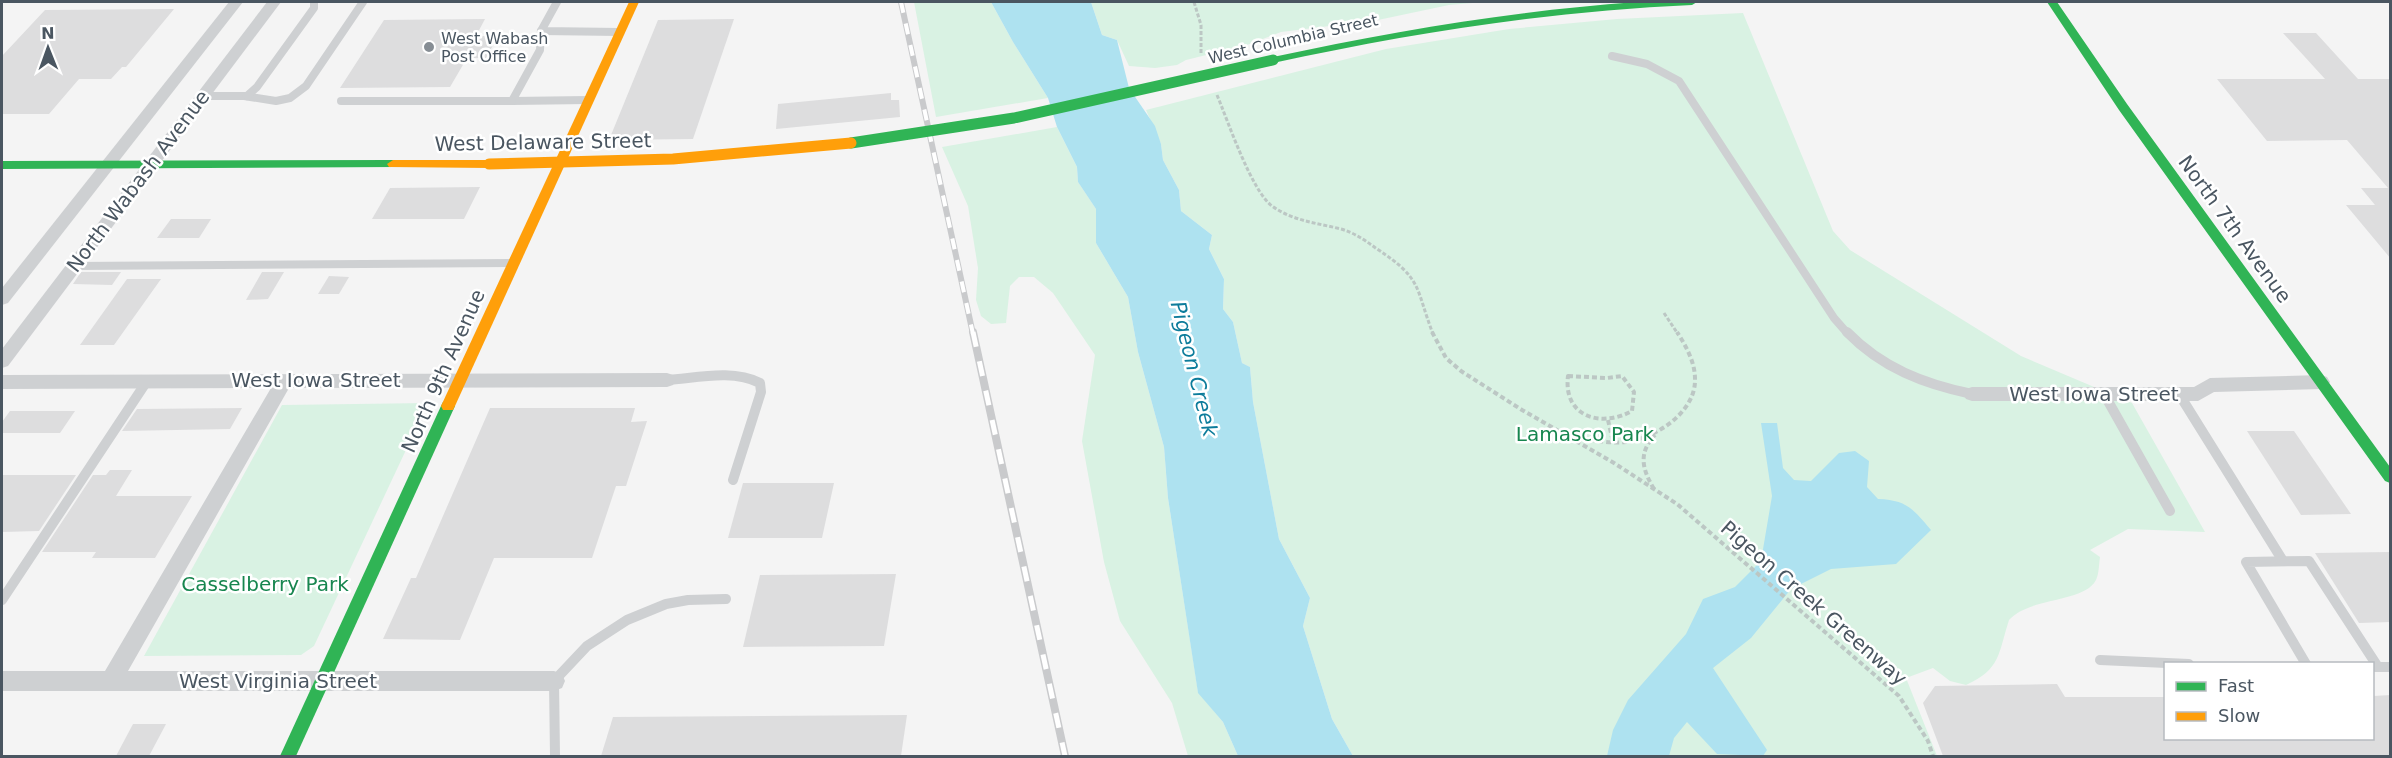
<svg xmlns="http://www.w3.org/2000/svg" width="2392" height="758" viewBox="0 0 2392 758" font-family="'DejaVu Sans',sans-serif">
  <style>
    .green { fill: #d9f2e3 }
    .water { fill: #aee2f0 }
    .building { fill: #ddddde }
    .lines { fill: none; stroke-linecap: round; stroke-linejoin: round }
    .path-far1 { stroke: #bcc7c4; stroke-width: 3; stroke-dasharray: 4 2; stroke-linecap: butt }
    .path { stroke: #bcc7c4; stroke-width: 4; stroke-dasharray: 5 3; stroke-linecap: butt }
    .lane-far1 { stroke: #ced0d2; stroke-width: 8 }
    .lane { stroke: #ced0d2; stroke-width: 10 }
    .street { fill: #ced0d2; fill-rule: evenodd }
    .fast { fill: #30b455; fill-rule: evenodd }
    .slow { fill: #ff9f0a; fill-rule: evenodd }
    .rail-far1-casing { stroke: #c9cacc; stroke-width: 6 }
    .rail-casing { stroke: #c9cacc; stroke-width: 8 }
    .rail-far1 { stroke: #fff; stroke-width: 4; stroke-dasharray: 11; stroke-linecap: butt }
    .rail { stroke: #fff; stroke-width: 5; stroke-dasharray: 15; stroke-linecap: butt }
    .fast-bridge { stroke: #30b455; stroke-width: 11 }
    .slow-bridge { stroke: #ff9f0a; stroke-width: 11 }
    .poi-dot { fill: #868d94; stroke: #fff; stroke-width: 2 }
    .labels { text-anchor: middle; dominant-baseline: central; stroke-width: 5; stroke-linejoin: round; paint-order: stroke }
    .far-poi-label { font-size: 16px; fill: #4a5661; stroke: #fff; text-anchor: start }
    .far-street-label { font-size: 16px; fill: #4a5661; stroke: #fff }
    .street-label { font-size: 20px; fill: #4a5661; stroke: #fff }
    .park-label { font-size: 20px; fill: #17864f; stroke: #fff }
    .water-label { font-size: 21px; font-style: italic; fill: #0c7c9b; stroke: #fff }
  </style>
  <rect width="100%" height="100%" fill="#f4f4f4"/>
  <g class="green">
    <polygon points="914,2 991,2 1013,42 1048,98 936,117"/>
    <polygon points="1091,2 1484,2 1449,5 1378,20 1281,32 1247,45 1186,60 1177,65 1155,68 1129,66 1117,40 1102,35"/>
    <path d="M1743 13 1833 231 1850 250 2021 356 2132 403 2205 532 2128 529 2090 550 2100 557C2099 563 2099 574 2096 580 2084 603 2029 597 2009 620 1998 654 2001 669 1966 685L1950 681 1933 668 1906 678 1937 756H1353L1332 719 1303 626 1310 598 1279 539 1253 402 1250 367 1242 363 1233 322 1223 309 1224 279 1209 249 1212 235 1181 211 1179 190 1163 160 1161 144 1146 110 1386 49 1509 29 1617 19Z"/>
    <polygon points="1057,127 1077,167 1078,182 1096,209 1096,243 1128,297 1138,352 1164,447 1168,498 1198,692 1223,722 1238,756 1188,756 1172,703 1120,621 1104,562 1082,441 1095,355 1053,293 1034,277 1019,277 1010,286 1006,323 991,324 981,316 976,300 978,268 968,206 942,147"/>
    <polygon points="428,403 314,646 301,655 144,656 282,405"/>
  </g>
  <g class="water">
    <polygon points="991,2 1091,2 1102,35 1117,40 1129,88 1155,126 1161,144 1163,160 1179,190 1181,211 1212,235 1209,249 1224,279 1223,309 1233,322 1242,363 1250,367 1253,402 1279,539 1310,598 1303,626 1332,719 1353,756 1238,756 1223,722 1198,693 1168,498 1164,447 1138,352 1128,297 1096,243 1096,209 1078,182 1077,167 1057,127 1048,98 1013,42"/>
    <path d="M1761 423H1777L1783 468 1794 480 1811 481 1839 453 1855 451 1869 461 1867 487 1878 499C1907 500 1913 509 1931 530L1896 564 1831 569 1791 589 1751 638 1713 668 1767 750 1763 756 1717 754 1687 722 1674 738 1669 756H1607L1613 730 1628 700 1686 634 1703 599 1735 587 1761 561 1772 496Z"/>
  </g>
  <g class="building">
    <polygon points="174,9 126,67 122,67 111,79 79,79 49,114 2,114 2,56 45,10"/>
    <polygon points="485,19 476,36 498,36 486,58 467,58 450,87 340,88 384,20"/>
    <polygon points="734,19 693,139 609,140 658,20"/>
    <polygon points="2283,33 2316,33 2358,79 2391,79 2391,259 2346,205 2375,205 2361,188 2388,188 2347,140 2267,141 2217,79 2325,79"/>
    <polygon points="891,93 891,100 899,100 900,117 776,129 778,104"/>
    <polygon points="480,187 464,219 372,219 390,188"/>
    <polygon points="171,219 211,219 199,238 157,238"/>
    <polygon points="81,272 121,272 112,285 73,284"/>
    <polygon points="262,272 284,272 268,299 246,300"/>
    <polygon points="329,276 349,277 339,294 318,294"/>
    <polygon points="127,279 161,279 114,345 80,345"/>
    <polygon points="242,408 230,429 122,431 137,409"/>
    <polygon points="490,408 635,408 631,422 647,421 626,486 616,486 592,558 494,558 460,640 383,639 411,578 416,578"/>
    <polygon points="10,411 75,411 60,433 2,433 2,422"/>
    <polygon points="2247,431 2294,431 2351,514 2301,515"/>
    <polygon points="110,470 132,470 116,496 192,496 155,558 92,558 96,552 42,552 93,475 106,475"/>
    <polygon points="2,475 76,475 39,531 2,532"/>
    <polygon points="743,483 834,483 822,538 728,538"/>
    <polygon points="2391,552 2391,622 2359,623 2315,553"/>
    <polygon points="896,574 884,646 743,647 760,575"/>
    <polygon points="2057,684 2065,697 2166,697 2166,738 2373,738 2373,696 2391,695 2391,756 1943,756 1923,703 1935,686"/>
    <polygon points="907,715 901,756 601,756 613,717"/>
    <polygon points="133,724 166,724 149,756 116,756"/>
  </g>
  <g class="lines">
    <g class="path-far1">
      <polyline points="1194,2 1201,25 1201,55"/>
      <path d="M1217 95C1228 121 1251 190 1272 206 1293 221 1317 223 1341 229 1355 233 1366 241 1377 249 1423 279 1415 287 1433 334"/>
      <polyline points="1664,313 1678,334"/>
    </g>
    <g class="path">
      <polyline points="1432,332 1446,358 1461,371 1522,410 1614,463 1677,504 1899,696 1928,741 1933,756"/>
      <path d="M1568 376 1607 378 1622 376 1634 392 1632 411C1601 428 1563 417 1568 376Z"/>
      <polyline points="1608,420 1613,442"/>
      <path d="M1567 434C1586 439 1606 444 1626 442 1656 438 1696 412 1695 379 1695 362 1686 346 1677 332"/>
      <path d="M1654 489C1642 469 1638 453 1655 435"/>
    </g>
    <g class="lane-far1">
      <polyline points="557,2 541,31 620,32"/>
      <polyline points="541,31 540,50 512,101 588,100"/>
      <polyline points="1612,56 1647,64 1679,81 1834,318 1848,334"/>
      <polyline points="201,96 244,96 276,101 290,98 306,86 363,2"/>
      <polyline points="247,96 257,87 314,8 314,2"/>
      <polyline points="341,101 512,101"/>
      <polyline points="74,266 513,263"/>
    </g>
    <g class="lane">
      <path d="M1847 332C1882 368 1924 384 1972 394"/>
      <path d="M667 380C697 378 732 369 760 383L761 392 733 480"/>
      <polyline points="2104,394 2170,511"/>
      <polyline points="2179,394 2283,561"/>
      <polyline points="2,600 147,381"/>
      <polyline points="2100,660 2189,664"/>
      <polyline points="2306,664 2246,562 2309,561 2378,667"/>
      <polyline points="2372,667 2390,667"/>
      <polyline points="555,756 554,681 587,646 627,620 666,604 688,600 726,599"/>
    </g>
    <g class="street">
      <polygon points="229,2 243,2 8,303 2,305 2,288"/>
      <polygon points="267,2 281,2 8,366 2,368 2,349"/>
      <polygon points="667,373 673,375 676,380 673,385 667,387 289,388 128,671 554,671 562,674 565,681 562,688 554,691 2,691 2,671 105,671 271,388 2,389 2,375"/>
      <polygon points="2321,375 2327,377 2330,382 2327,387 2321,389 2214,392 2198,401 1972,401 1966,399 1963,394 1966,389 1972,387 2194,387 2210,378"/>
    </g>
    <g class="fast">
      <path d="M1636 2H1697L1692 5C1550 11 1412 33 1273 63L1268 60 1273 57C1393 31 1513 11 1636 2Z"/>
      <polygon points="2047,2 2057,2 2127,104 2390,467 2390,483 2385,481 2119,110"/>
      <polygon points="393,160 399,164 397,167 2,169 2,161"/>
      <polygon points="448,401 453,402 455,406 296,756 280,756 441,406 443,402"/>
    </g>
    <g class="slow">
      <polygon points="629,2 639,2 455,406 453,410 443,410 441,406"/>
      <polygon points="393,160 489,160 495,164 489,168 389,167 387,164"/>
    </g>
    <defs>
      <polyline id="rail-far1" points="901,2 973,334"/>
      <polyline id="rail" points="973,332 1065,756"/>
    </defs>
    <use href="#rail-far1" class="rail-far1-casing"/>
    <use href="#rail" class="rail-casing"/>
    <use href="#rail-far1" class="rail-far1"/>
    <use href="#rail" class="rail"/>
    <polyline class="fast-bridge" points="851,143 1014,118 1273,60"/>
    <polyline class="slow-bridge" points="489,164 673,159 851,143"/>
  </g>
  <circle class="poi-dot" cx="429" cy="47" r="6"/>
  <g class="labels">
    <g class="far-poi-label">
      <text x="441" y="38">West Wabash<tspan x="441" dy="18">Post Office</tspan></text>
    </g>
    <g class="far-street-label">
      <text transform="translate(1293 39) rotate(-13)">West Columbia Street</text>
    </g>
    <g class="street-label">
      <text transform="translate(543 142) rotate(-1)">West Delaware Street</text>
      <text transform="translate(138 181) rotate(-53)">North Wabash Avenue</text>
      <text transform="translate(2235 229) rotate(54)">North 7th Avenue</text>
      <text transform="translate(443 371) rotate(-66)">North 9th Avenue</text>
      <text x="316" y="380">West Iowa Street</text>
      <text x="2094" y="394">West Iowa Street</text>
      <text transform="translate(1814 603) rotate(41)">Pigeon Creek Greenway</text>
      <text x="278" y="681">West Virginia Street</text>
    </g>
    <g class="park-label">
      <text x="1585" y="434">Lamasco Park</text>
      <text x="265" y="584">Casselberry Park</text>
    </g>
    <g class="water-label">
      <text transform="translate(1194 369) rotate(76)">Pigeon Creek</text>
    </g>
  </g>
  <rect width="2392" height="758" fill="none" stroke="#4a5661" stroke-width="6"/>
  <rect x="2164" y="662" width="210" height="78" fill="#ffffff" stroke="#b7bbc0" stroke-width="1.5"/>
  <rect x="2176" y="682" width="30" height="9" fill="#30b455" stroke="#b7bbc0" stroke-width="1.5"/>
  <text x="2218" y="692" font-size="18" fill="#4a5661">Fast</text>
  <rect x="2176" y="712" width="30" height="9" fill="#ff9f0a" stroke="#b7bbc0" stroke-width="1.5"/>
  <text x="2218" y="722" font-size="18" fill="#4a5661">Slow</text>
  <g transform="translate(48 48) rotate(359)" stroke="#ffffff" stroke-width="4.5" paint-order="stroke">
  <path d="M0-4.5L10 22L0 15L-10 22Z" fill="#4a5661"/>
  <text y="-9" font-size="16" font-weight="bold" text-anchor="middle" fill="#4a5661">N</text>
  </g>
</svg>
